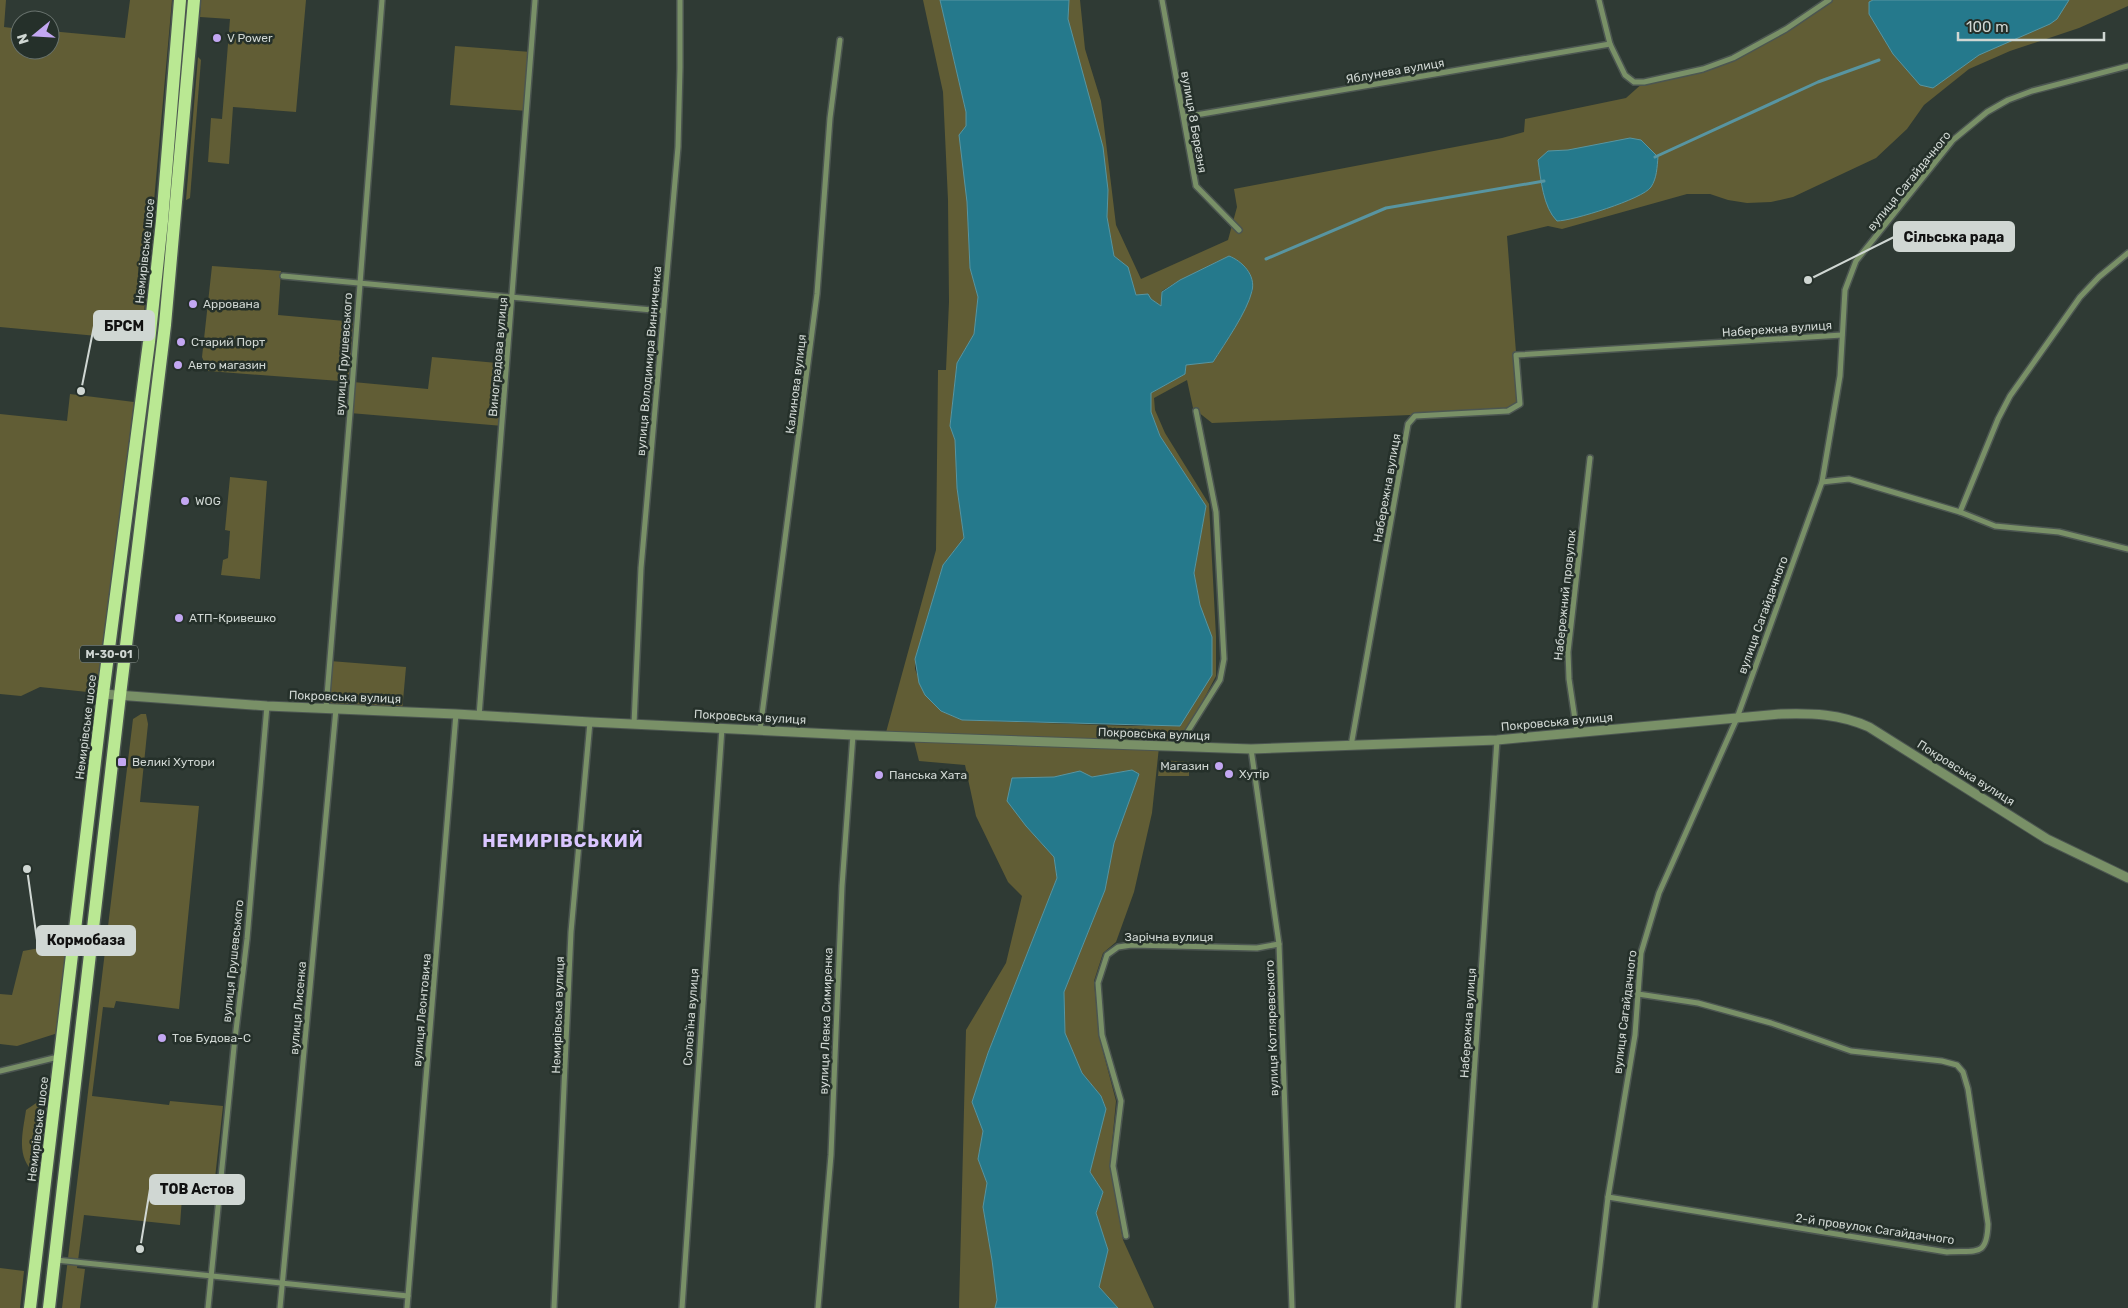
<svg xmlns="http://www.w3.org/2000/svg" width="2128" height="1308" viewBox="0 0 2128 1308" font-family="Rubik,sans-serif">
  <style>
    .green { fill: #615d35 }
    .water { fill: #25798c; stroke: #5895a1 }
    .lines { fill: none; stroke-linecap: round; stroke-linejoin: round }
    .stream { stroke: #5895a1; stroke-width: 3 }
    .minor-casing { stroke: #4c5651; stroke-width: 8 }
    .tertiary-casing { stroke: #4c5651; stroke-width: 11 }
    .primary-casing { stroke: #4c5651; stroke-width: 15 }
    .minor { stroke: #799067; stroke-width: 5 }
    .tertiary { stroke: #799067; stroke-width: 9 }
    .primary { stroke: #bae893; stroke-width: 12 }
    .poi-dot { fill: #c3a7f2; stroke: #25302a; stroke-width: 2 }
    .labels { text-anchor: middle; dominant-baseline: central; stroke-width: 5; stroke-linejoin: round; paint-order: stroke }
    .shield { fill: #25302a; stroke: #9da5a0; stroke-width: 1 }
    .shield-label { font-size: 11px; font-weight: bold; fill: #d0d7d3 }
    .poi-label { font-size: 12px; fill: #d0d7d3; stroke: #25302a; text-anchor: start }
    .street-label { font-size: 12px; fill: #d0d7d3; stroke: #25302a }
    .district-label { font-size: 18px; font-weight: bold; letter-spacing: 1px; fill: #dac6ff; stroke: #25302a }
    .leader { fill: none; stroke: #d0d7d3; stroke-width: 2 }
    .callout-dot { fill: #d0d7d3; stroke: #25302a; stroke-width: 2 }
    .callout { fill: #d0d7d3; stroke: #d0d7d3; stroke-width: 2 }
    .callout-label { font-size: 14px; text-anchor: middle; font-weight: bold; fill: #111 }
  </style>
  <rect width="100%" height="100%" fill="#2f3a34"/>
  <g class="green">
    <path d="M0 0H6L4 27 20 29V50H50V31L125 38 130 0H172L144 313C139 329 126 334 110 333L108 337 0 327Z"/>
    <polygon points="201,0 306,0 296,112 233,107 229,164 208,162 211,118 222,119 230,19 200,17"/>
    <polygon points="923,0 940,0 966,112 967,202 970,268 978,297 974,334 957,363 950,426 955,440 957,488 964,538 943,565 915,659 915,669 925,695 941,711 962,720 1132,726 1180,725 1200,605 1194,573 1206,506 1160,436 1151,412 1151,393 1185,374 1186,364 1213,362 1235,327 1253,290 1229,256 1180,280 1162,291 1161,306 1151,299 1136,295 1128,268 1114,256 1107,217 1108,190 1068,19 1069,0 1080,0 1085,49 1101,101 1116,225 1141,279 1228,240 1237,207 1234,189 1502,138 1524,132 1525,119 1626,98 1644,82 1703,69 1751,49 1829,0 2128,0 2128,6 2079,28 2010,51 1969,69 1924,105 1907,129 1876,158 1793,197 1771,202 1747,203 1728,200 1710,194 1687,194 1562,229 1548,226 1507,236 1520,404 1508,411 1212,423 1193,408 1187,380 1154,398 1155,410 1165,433 1209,504 1216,636 1216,676 1178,748 1159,747 1152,813 1134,892 1116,942 1103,953 1094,981 1099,1036 1116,1101 1110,1165 1123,1240 1154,1308 1118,1308 1099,1287 1108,1250 1096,1213 1103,1192 1090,1172 1106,1108 1101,1096 1082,1073 1065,1033 1064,992 1105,890 1114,843 1139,774 1132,770 1092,777 1080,772 1054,777 1012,778 1026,826 1054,857 1057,878 988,1053 972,1102 983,1131 978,1159 987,1183 983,1207 992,1260 997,1300 995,1308 959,1308 966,1030 1006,963 1022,896 1008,882 976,816 965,765 919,761 913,737 885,736 936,550 938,370 946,370 949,302 948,200 943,92"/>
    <polygon points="455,46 531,52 527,111 450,105"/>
    <polygon points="198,57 201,60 190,198 186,200"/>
    <polygon points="212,266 281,271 278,315 356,322 353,382 428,389 432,357 508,364 503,426 350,413 353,382 208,371 202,357"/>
    <polygon points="70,394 134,402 97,693 40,687 21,696 0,694 0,414 67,421"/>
    <polygon points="230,477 267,481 260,579 221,575 223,560 228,558 230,531 225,530"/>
    <polygon points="330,661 406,667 402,712 326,708"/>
    <polygon points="141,714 146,714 148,724 140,802 199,806 179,1009 116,1001 114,1008 103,1007 92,1096 169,1105 170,1101 223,1106 214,1187 183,1184 180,1225 84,1215 77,1268 85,1269 80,1308 62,1308 133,719"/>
    <polygon points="1160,760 1189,762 1189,776 1158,776"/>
    <polygon points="51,946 62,947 65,957 58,1033 17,1046 0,1044 0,994 12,995 23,951"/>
    <path d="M45 1097 36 1174C15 1158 23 1132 26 1110Z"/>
    <polygon points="0,1268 24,1271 20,1308 0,1308"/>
  </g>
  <g class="water">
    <path d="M940 0H1069L1068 19 1103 147 1108 190 1107 217 1114 256 1128 267 1136 295 1148 294 1151 299 1161 306 1162 292 1180 280 1229 256C1242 261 1256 275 1252 291 1247 312 1225 343 1213 362L1186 365 1185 374 1151 393V412L1160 436 1206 506 1194 573 1200 605 1212 637V675L1180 726 962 720 941 711 925 695 919 683 915 659 943 565 964 538 957 488 955 440 950 426 957 363 974 334 978 297 970 268 967 202 959 135 966 126V112Z"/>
    <polygon points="1873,0 2069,0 2057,19 2050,24 1979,55 1933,88 1920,85 1893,54 1869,14 1869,2"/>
    <path d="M1630 138 1641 140 1658 157C1657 167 1657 178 1651 187 1643 199 1572 221 1557 221 1543 207 1541 180 1538 160L1548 151 1568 150Z"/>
    <polygon points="1132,770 1139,774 1114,843 1105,890 1064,992 1065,1033 1082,1073 1101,1096 1106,1109 1090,1172 1103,1192 1096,1213 1108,1250 1099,1287 1118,1308 995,1308 997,1300 992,1260 983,1207 987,1183 978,1159 983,1131 972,1102 988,1053 1057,878 1054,857 1026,826 1007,801 1012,778 1054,777 1080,771 1092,777"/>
  </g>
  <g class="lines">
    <g class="stream">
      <polyline points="1655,157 1818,82 1879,60"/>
      <polyline points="1266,259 1386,208 1544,181"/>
    </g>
    <defs>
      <g id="minor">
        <polyline points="1162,0 1196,186 1239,230"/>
        <polyline points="1599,0 1610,44 1625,75 1634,82 1644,82 1703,69 1733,58 1786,29 1829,0"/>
        <polyline points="1184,117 1610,44"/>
        <polyline points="283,276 663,311"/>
        <polyline points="1822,482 1849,479 1960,512 1998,419 2010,396 2080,297 2099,277 2128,253"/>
        <polyline points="1960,512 1995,526 2059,532 2128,549"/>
        <polyline points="326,708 350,413 382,0"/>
        <polyline points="479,716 535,0"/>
        <polyline points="634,724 641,568 678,147 680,68 680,0"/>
        <polyline points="760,730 817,294 830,118 840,40"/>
        <polyline points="1577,733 1569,679 1568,652 1590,458"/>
        <polyline points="1351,746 1408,424 1415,416 1508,411 1520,404 1516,355 1842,335"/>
        <polyline points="1178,747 1220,680 1224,659 1216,512 1196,411"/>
        <polyline points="1251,749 1279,944 1292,1308"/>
        <polyline points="0,1071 58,1057"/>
        <path d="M1608 1197 1947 1252C1976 1250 1987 1258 1988 1224L1968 1089 1963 1072 1957 1065 1942 1061 1851 1051 1771 1023 1698 1003 1638 994"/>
        <polyline points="1126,1236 1113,1166 1121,1101 1102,1035 1098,983 1107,955 1118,947 1132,945 1257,948 1279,944"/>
        <polyline points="56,1260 408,1296"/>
        <polyline points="208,1308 234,1047 247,939 267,706"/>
        <polyline points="280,1308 336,709"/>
        <polyline points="407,1308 456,714"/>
        <polyline points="554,1308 571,932 590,722"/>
        <polyline points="682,1308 722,728"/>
        <polyline points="818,1308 831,1155 842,886 853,735"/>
        <polyline points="1458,1308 1497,740"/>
        <polyline points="1595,1308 1608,1197 1635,1035 1641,953 1659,893 1737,718 1822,482 1840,376 1845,290 1856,261 1953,140 1987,112 2008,100 2032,91 2128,66"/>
      </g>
      <path id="tertiary" d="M103 694 267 706 456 714 590 722 853 735 1251 749 1497 740 1781 714C1812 713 1840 714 1869 727L2047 839 2128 878"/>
      <g id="primary">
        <polyline points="30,1308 103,694 149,342 162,221 180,0"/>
        <polyline points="49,1308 120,695 165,325 194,0"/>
      </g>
    </defs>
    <use href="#minor" class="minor-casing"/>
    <use href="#tertiary" class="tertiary-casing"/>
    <use href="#primary" class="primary-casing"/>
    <use href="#minor" class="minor"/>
    <use href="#tertiary" class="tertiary"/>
    <use href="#primary" class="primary"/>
  </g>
  <g class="poi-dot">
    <circle cx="217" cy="38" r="5"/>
    <circle cx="193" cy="304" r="5"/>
    <circle cx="181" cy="342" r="5"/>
    <circle cx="178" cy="365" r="5"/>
    <circle cx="185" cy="501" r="5"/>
    <circle cx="179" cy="618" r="5"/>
    <rect x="117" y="757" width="10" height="10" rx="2.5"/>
    <circle cx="1219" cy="766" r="5"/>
    <circle cx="1229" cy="774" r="5"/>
    <circle cx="879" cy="775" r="5"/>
    <circle cx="162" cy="1038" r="5"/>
  </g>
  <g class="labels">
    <rect class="shield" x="80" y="645.5" width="58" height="17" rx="4"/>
    <g class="shield-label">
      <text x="109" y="654">М-30-01</text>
    </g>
    <g class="poi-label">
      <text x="227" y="38">V Power</text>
      <text x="203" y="304">Аррована</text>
      <text x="191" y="342">Старий Порт</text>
      <text x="188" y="365">Авто магазин</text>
      <text x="195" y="501">WOG</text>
      <text x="189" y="618">АТП-Кривешко</text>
      <text x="132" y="762">Великі Хутори</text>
      <text x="1209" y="766" text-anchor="end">Магазин</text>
      <text x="1239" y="774">Хутір</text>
      <text x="889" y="775">Панська Хата</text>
      <text x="172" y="1038">Тов Будова-С</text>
    </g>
    <g class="street-label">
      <text transform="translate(1395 71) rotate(-10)">Яблунева вулиця</text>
      <text transform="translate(1194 122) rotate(80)">вулиця 8 Березня</text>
      <text transform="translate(1909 181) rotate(-51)">вулиця Сагайдачного</text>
      <text transform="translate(145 251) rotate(-84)">Немирівське шосе</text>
      <text transform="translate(1777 329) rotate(-4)">Набережна вулиця</text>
      <text transform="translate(344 354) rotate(-86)">вулиця Грушевського</text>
      <text transform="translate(498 357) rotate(-85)">Виноградова вулиця</text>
      <text transform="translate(649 361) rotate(-85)">вулиця Володимира Винниченка</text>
      <text transform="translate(796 384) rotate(-83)">Калинова вулиця</text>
      <text transform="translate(1387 488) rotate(-80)">Набережна вулиця</text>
      <text transform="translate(1565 595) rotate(-84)">Набережний провулок</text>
      <text transform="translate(1763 615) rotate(-70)">вулиця Сагайдачного</text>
      <text transform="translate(345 697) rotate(2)">Покровська вулиця</text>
      <text transform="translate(750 717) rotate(3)">Покровська вулиця</text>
      <text transform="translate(1557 722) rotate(-5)">Покровська вулиця</text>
      <text transform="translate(86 727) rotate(-83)">Немирівське шосе</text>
      <text transform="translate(1154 734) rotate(2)">Покровська вулиця</text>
      <text transform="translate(1966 773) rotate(32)">Покровська вулиця</text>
      <text x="1169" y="937">Зарічна вулиця</text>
      <text transform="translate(233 961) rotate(-84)">вулиця Грушевського</text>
      <text transform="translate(298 1008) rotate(-85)">вулиця Лисенка</text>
      <text transform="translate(422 1010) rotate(-85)">вулиця Леонтовича</text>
      <text transform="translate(1625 1012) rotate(-83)">вулиця Сагайдачного</text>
      <text transform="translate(558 1015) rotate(-88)">Немирівська вулиця</text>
      <text transform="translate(691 1017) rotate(-86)">Соловʼїна вулиця</text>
      <text transform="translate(826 1021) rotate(-88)">вулиця Левка Симиренка</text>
      <text transform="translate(1468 1023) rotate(-86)">Набережна вулиця</text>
      <text transform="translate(1272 1028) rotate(-92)">вулиця Котляревського</text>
      <text transform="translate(38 1129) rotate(-83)">Немирівське шосе</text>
      <text transform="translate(1875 1229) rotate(8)">2-й провулок Сагайдачного</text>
    </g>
    <g class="district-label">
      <text x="563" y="841">НЕМИРІВСЬКИЙ</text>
    </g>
  </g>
  <path class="leader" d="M1808 280L1894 237M81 391L94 326M27 869L37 940M140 1249L150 1189"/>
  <g class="callout-dot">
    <circle cx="1808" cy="280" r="5"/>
    <circle cx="81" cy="391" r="5"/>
    <circle cx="27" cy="869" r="5"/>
    <circle cx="140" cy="1249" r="5"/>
  </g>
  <g class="callout">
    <rect x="1894" y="222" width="120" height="29" rx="5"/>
    <rect x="94" y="311" width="60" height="29" rx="5"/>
    <rect x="37" y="926" width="98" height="29" rx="5"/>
    <rect x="150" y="1175" width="94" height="29" rx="5"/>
  </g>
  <g class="callout-label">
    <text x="1954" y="242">Сільська рада</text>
    <text x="124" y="331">БРСМ</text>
    <text x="86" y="945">Кормобаза</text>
    <text x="197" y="1194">ТОВ Астов</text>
  </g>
  <g transform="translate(35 35) rotate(252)"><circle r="24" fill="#25302a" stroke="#69736e"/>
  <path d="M0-4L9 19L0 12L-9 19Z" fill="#c3a7f2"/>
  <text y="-8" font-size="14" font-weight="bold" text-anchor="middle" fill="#d0d7d3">N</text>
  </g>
  <path d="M1958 32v8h146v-8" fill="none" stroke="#d0d7d3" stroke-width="2.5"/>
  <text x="1966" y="32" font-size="15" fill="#d0d7d3" stroke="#25302a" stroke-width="4" paint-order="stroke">100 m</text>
</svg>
